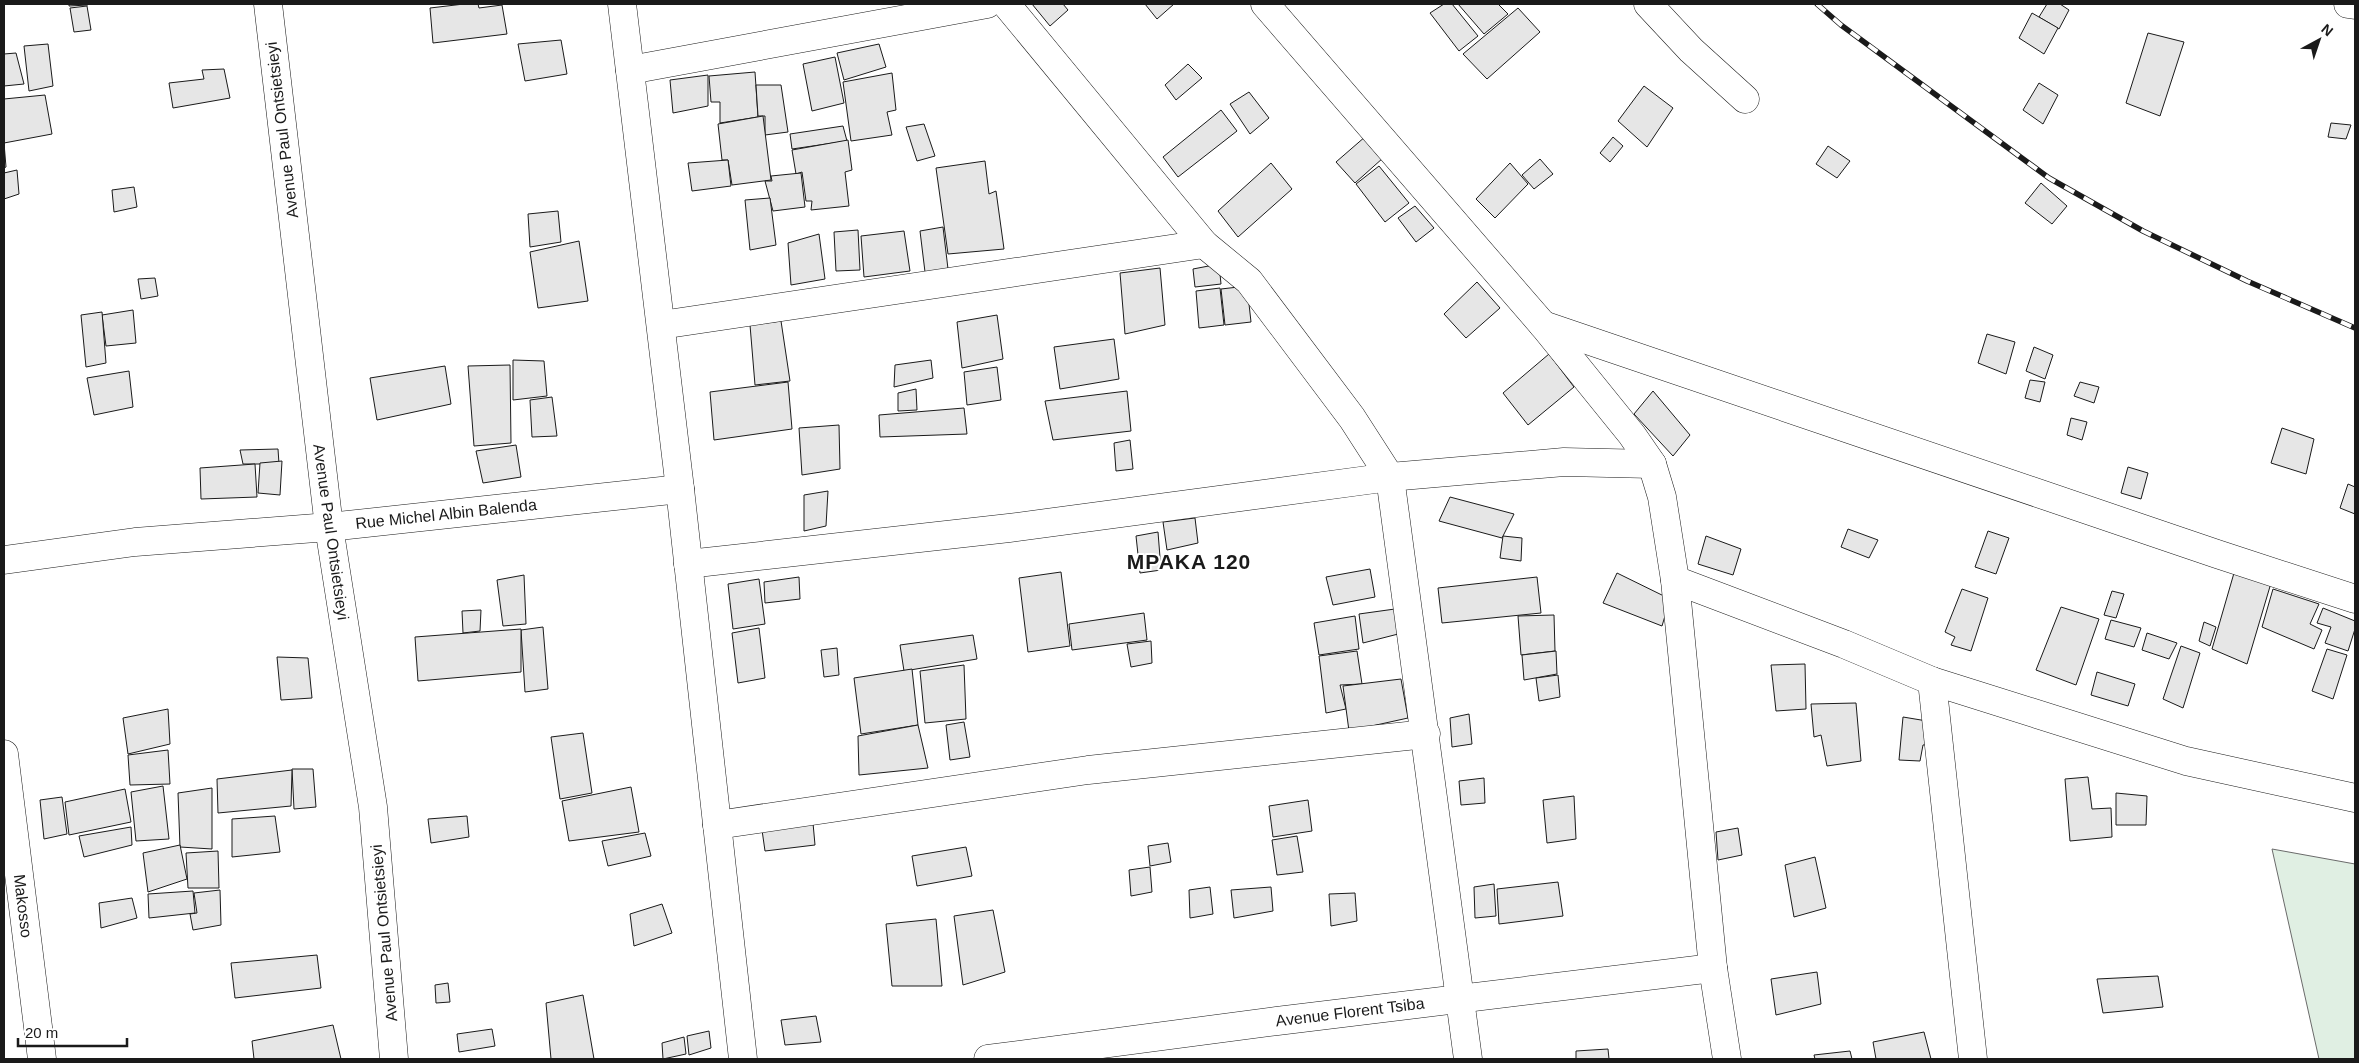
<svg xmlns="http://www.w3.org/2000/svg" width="2359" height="1063" viewBox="0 0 2359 1063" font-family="Arial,sans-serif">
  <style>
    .green { fill: #e0efe3; stroke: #6a6a6a }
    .building { fill: #e6e6e6; stroke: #1a1a1a }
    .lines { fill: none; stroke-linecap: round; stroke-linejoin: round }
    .minor-casing { stroke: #1a1a1a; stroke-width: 29 }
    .minor { stroke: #fff; stroke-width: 28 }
    .rail-casing { stroke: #1a1a1a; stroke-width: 5.5 }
    .rail { stroke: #fff; stroke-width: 4; stroke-dasharray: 11; stroke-linecap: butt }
    .labels { text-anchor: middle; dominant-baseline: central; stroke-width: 4; stroke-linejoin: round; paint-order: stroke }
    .street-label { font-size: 16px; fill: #1a1a1a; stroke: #fff }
    .district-label { font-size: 21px; font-weight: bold; letter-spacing: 1px; fill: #1a1a1a; stroke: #fff }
  </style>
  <rect width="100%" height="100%" fill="#fff"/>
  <polygon class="green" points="2272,849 2355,864 2355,1059 2319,1059"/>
  <g class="building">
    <polygon points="69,4 88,4 88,5 69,6"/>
    <polygon points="464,4 478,4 479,8 502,5 507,34 433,43 430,8"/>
    <polygon points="1032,4 1063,4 1068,10 1050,26"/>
    <polygon points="1145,4 1174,4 1157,19"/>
    <polygon points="1444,4 1452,4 1478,36 1459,51 1430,13"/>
    <polygon points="1458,4 1498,4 1508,14 1484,34"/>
    <polygon points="2047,4 2060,4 2069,10 2059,29 2039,17"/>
    <polygon points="87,6 91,30 74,32 70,8"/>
    <polygon points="1518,8 1540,32 1487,79 1463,54"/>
    <polygon points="2032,13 2058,28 2044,54 2019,38"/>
    <polygon points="2148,33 2184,42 2160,116 2126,103"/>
    <polygon points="561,40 567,74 525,81 518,44"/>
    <polygon points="48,44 53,86 29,91 24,46"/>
    <polygon points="879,44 886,67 844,80 837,53"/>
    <polygon points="16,53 24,84 4,86 4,54"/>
    <polygon points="835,57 844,103 812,111 803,64"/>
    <polygon points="1188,64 1202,78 1176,100 1165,85"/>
    <polygon points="224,69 230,98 173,108 169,83 204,79 202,70"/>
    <polygon points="755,72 758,117 720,123 720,102 711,102 709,76"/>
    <polygon points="892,73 896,110 887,112 892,135 851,141 843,82"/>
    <polygon points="708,75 708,106 673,113 670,80"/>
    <polygon points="2039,83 2058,95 2043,124 2023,110"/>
    <polygon points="756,85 781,85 788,132 765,135 765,116 758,116"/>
    <polygon points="1644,86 1673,108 1647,147 1618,121"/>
    <polygon points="1249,92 1269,118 1250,134 1230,104"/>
    <polygon points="45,95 52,134 4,143 4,99"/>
    <polygon points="1221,110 1237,131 1178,177 1163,157"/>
    <polygon points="763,116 771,180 732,185 728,160 722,160 718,124"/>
    <polygon points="2331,123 2351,125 2346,139 2328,137"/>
    <polygon points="924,124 935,156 917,161 906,127"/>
    <polygon points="843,126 847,141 792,149 790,134"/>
    <polygon points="1366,136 1383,158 1355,183 1336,162"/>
    <polygon points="1613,137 1623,146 1610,162 1600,153"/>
    <polygon points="848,140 852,170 845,172 849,206 811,210 812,201 806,201 802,172 796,174 792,150"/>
    <polygon points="4,143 6,167 4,168"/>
    <polygon points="1828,146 1850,161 1837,178 1816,164"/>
    <polygon points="1540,159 1553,174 1534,189 1522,175"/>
    <polygon points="728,160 731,186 692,191 688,163"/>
    <polygon points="985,161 989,194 996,191 1004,249 948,254 936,168"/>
    <polygon points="1271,163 1292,189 1238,237 1218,211"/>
    <polygon points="1510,163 1528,184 1495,218 1476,199"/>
    <polygon points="1379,166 1409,203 1385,222 1356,184"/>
    <polygon points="17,170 19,194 4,199 4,173"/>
    <polygon points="801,173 805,207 773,211 765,181 772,181 771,176"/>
    <polygon points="2041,183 2067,206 2052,224 2025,203"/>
    <polygon points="134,187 137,207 114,212 112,190"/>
    <polygon points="770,198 776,245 750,250 745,200"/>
    <polygon points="1415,206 1434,228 1416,242 1398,218"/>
    <polygon points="558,211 561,242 530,247 528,214"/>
    <polygon points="943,227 948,269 925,272 920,231"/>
    <polygon points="858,230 860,270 836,271 834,232"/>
    <polygon points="904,231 910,271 864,277 861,236"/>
    <polygon points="819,234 825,279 791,285 788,243"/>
    <polygon points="579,241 588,301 538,308 530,252"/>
    <polygon points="1219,264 1221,284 1195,287 1193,269"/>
    <polygon points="1160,268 1165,325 1125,334 1120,273"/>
    <polygon points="155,278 158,296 141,299 138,279"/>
    <polygon points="1477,282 1500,308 1466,338 1444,314"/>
    <polygon points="1247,286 1251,322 1225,325 1221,289"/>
    <polygon points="1220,288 1224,325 1199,328 1196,291"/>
    <polygon points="133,310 136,343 106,346 102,315"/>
    <polygon points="102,312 106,363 86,367 81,315"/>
    <polygon points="997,315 1003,359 962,368 957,322"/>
    <polygon points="781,321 790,381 755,385 750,325"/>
    <polygon points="1987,334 2015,342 2006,374 1978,363"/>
    <polygon points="1114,339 1119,379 1060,389 1054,347"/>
    <polygon points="2034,347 2053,355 2045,379 2026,371"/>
    <polygon points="1549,354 1574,387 1528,425 1503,393"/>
    <polygon points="513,360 544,361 547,396 513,400"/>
    <polygon points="931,360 933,378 894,387 895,365"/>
    <polygon points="510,365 511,443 474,446 468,366"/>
    <polygon points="445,366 451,404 377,420 370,378"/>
    <polygon points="997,367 1001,400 967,405 964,372"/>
    <polygon points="129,371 133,407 94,415 87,378"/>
    <polygon points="2030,380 2045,382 2040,402 2025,398"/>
    <polygon points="788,382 792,429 714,440 710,392"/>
    <polygon points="2080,382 2099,387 2094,403 2074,396"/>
    <polygon points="916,389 917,410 898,411 898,393"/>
    <polygon points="1127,391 1131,431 1053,440 1045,401"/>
    <polygon points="1653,391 1690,435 1673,456 1634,414"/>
    <polygon points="552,397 557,436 532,437 530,400"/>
    <polygon points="964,408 967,434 880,437 879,415"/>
    <polygon points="2071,418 2087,422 2082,440 2067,435"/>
    <polygon points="839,425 840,469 802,475 799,428"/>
    <polygon points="2282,428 2314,439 2306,474 2271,463"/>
    <polygon points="1130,440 1133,469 1116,471 1114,443"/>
    <polygon points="516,445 521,477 483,483 476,451"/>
    <polygon points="278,449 279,464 243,464 240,450"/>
    <polygon points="282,461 280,495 258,493 260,463"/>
    <polygon points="255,464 257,497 201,499 200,468"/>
    <polygon points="2128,467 2148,473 2141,499 2121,493"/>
    <polygon points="2348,484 2355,487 2355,514 2340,508"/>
    <polygon points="828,491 826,526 804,531 804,495"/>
    <polygon points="1450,497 1514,514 1502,538 1439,521"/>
    <polygon points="1195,518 1198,543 1167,550 1163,522"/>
    <polygon points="1848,529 1878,540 1869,558 1841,547"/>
    <polygon points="1988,531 2009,538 1996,574 1975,567"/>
    <polygon points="1158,532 1161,570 1140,573 1136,536"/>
    <polygon points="1503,536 1522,538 1521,561 1500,558"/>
    <polygon points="1706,536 1741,549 1733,575 1698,564"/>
    <polygon points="1370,569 1375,597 1333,605 1326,577"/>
    <polygon points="1061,572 1070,646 1028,652 1019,578"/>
    <polygon points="1617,573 1670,599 1662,626 1603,603"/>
    <polygon points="2234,573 2271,583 2247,664 2212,649"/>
    <polygon points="524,575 526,624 503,626 497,580"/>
    <polygon points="799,577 800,599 765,603 764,582"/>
    <polygon points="1537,577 1541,613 1442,623 1438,588"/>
    <polygon points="759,579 765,624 733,629 728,584"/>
    <polygon points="1962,589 1988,598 1971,651 1951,645 1955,637 1945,632"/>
    <polygon points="2273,589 2319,604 2310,624 2322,630 2314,649 2262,627"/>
    <polygon points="2112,591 2124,594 2116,618 2104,615"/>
    <polygon points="2061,607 2099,619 2076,685 2036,670"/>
    <polygon points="1402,608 1406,632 1363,643 1359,614"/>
    <polygon points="2323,608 2355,621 2355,629 2348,651 2325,643 2331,627 2317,623"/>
    <polygon points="481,610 480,631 463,633 462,611"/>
    <polygon points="1144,613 1147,640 1072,650 1069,624"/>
    <polygon points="1554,615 1555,651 1521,655 1518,616"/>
    <polygon points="1355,616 1359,649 1319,655 1314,623"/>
    <polygon points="2111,620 2141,628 2134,647 2105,639"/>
    <polygon points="2204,622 2216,627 2210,646 2199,641"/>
    <polygon points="543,627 548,689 525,692 521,630"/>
    <polygon points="759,628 765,678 738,683 732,633"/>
    <polygon points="521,629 521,672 418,681 415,637"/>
    <polygon points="2147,633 2177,643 2169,659 2142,650"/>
    <polygon points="973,635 977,659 904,671 900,645"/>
    <polygon points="1151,641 1152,663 1131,667 1127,644"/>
    <polygon points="2181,646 2200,653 2183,708 2163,699"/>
    <polygon points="837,648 839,675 824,677 821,650"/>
    <polygon points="2327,649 2347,655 2333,699 2312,691"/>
    <polygon points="1357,651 1362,684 1340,685 1346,709 1326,713 1319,656"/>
    <polygon points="1556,651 1557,674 1524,680 1522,655"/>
    <polygon points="277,657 308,658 312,698 281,700"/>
    <polygon points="1805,664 1806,709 1776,711 1771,665"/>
    <polygon points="964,665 966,719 925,723 920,671"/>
    <polygon points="912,669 918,725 861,734 854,678"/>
    <polygon points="2097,672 2135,684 2128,706 2091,695"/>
    <polygon points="1558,675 1560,697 1539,701 1536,678"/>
    <polygon points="1401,679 1408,718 1349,731 1343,686"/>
    <polygon points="1856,703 1861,761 1827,766 1821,735 1814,737 1811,704"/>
    <polygon points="168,709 170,744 128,754 123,718"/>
    <polygon points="1469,714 1472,744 1452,747 1450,718"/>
    <polygon points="1903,717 1933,722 1932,744 1923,745 1920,761 1899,760"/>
    <polygon points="964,722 970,757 950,760 946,725"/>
    <polygon points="918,725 928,768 859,775 858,736"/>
    <polygon points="583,733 592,793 560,799 551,737"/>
    <polygon points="168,750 170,784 130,785 128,755"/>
    <polygon points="292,769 313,769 316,807 294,809"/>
    <polygon points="292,770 291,806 218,813 217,779"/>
    <polygon points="2088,777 2092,809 2111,808 2112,837 2070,841 2065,779"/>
    <polygon points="1484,778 1485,803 1461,805 1459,781"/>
    <polygon points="163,786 169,839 136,841 131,792"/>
    <polygon points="631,787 639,832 569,841 562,801"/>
    <polygon points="212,788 212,849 180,847 178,793"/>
    <polygon points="125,789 131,822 69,835 65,802"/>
    <polygon points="2116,793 2147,796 2146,825 2116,825"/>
    <polygon points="1574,796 1576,839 1547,843 1543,800"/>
    <polygon points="62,797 67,834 44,839 40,800"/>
    <polygon points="1308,800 1312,831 1273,837 1269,806"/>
    <polygon points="275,816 280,852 232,857 232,819"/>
    <polygon points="467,816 469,837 431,843 428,819"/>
    <polygon points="813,823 815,845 765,851 762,830"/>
    <polygon points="131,827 132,845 84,857 79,836"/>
    <polygon points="1738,828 1742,855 1718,860 1716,832"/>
    <polygon points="645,833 651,856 608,866 602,841"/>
    <polygon points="1297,836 1303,872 1277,875 1272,840"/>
    <polygon points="1168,843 1171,862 1150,866 1148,846"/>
    <polygon points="180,845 187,879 148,892 143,853"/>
    <polygon points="966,847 972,876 917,886 912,856"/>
    <polygon points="218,851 219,888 188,888 186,853"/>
    <polygon points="1815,857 1826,908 1794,917 1785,865"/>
    <polygon points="1150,867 1152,892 1131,896 1129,870"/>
    <polygon points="1558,882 1563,916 1499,924 1497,889"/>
    <polygon points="1494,884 1496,916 1475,918 1474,887"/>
    <polygon points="1210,887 1213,914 1190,918 1189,890"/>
    <polygon points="1271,887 1273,911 1234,918 1231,890"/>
    <polygon points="220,890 221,925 193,930 190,914 197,913 194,893"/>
    <polygon points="193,891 195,913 149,918 148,894"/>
    <polygon points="1355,893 1357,921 1331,926 1329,894"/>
    <polygon points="132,898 137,918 101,928 99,903"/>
    <polygon points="662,904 672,933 634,946 630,914"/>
    <polygon points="993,910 1005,972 963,985 954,916"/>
    <polygon points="936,919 942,986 892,986 886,924"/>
    <polygon points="317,955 321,988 235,998 231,963"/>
    <polygon points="1817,972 1821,1004 1776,1015 1771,979"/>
    <polygon points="2158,976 2163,1007 2103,1013 2097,979"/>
    <polygon points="448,983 450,1002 436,1003 435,985"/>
    <polygon points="583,995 594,1059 551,1059 546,1003"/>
    <polygon points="816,1016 821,1042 785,1045 781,1020"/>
    <polygon points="333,1025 341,1059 254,1059 252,1041"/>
    <polygon points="492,1029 495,1046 459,1052 457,1034"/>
    <polygon points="709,1031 711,1048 689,1055 687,1036"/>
    <polygon points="1924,1032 1931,1059 1876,1059 1873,1042"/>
    <polygon points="684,1037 686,1054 663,1059 662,1043"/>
    <polygon points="1608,1049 1609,1059 1576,1059 1576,1051"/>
    <polygon points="1850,1051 1852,1059 1815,1059 1814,1055"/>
  </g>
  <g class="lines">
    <defs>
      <g id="minor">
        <polyline points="268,4 329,527 373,807 394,1059"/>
        <polyline points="622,4 680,489 743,1059"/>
        <polyline points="1006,4 1204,244 1249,281 1352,418 1390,477 1468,1059"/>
        <polyline points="1265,4 1543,325 1632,435 1652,464 1662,497 1675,580 1713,968 1727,1059"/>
        <polyline points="1648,4 1691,50 1745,99"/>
        <polyline points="2348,4 2355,5"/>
        <polyline points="630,70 987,4"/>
        <polyline points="661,325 1204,244"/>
        <polyline points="1543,325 2217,554 2355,599"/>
        <polyline points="4,560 135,542 329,527 680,489"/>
        <polyline points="688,564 1009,528 1390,477 1564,462 1652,464"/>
        <polyline points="1675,580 1844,644 1932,681 2186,761 2355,798"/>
        <polyline points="1932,681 1973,1059"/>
        <polyline points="4,754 42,1059"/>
        <polyline points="717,825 1088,770 1426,734"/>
        <polyline points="988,1059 1277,1021 1713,968"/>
      </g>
    </defs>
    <use href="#minor" class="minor-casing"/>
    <use href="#minor" class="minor"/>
    <defs>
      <polyline id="rail" points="1817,4 1841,25 2049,178 2143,231 2247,281 2355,328"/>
    </defs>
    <use href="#rail" class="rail-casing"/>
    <use href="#rail" class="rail"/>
  </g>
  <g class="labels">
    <g class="street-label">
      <text transform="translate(282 130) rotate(-97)">Avenue Paul Ontsietsieyi</text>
      <text transform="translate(446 514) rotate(-6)">Rue Michel Albin Balenda</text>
      <text transform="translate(331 532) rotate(82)">Avenue Paul Ontsietsieyi</text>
      <text transform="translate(23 906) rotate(83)">Makosso</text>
      <text transform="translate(384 933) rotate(-95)">Avenue Paul Ontsietsieyi</text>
      <text transform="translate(1350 1012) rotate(-7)">Avenue Florent Tsiba</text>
    </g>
    <g class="district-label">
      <text x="1189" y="561">MPAKA 120</text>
    </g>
  </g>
  <rect width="2359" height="1063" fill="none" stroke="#1a1a1a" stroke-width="10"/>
  <g transform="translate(2319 40) rotate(40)" stroke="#ffffff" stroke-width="4" paint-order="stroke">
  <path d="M0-4L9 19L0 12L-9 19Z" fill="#1a1a1a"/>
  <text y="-8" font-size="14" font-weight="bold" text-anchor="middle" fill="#1a1a1a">N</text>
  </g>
  <path d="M18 1038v8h109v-8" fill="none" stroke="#1a1a1a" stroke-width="2.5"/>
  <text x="25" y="1038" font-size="15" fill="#1a1a1a" stroke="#ffffff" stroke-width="4" paint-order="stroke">20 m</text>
</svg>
